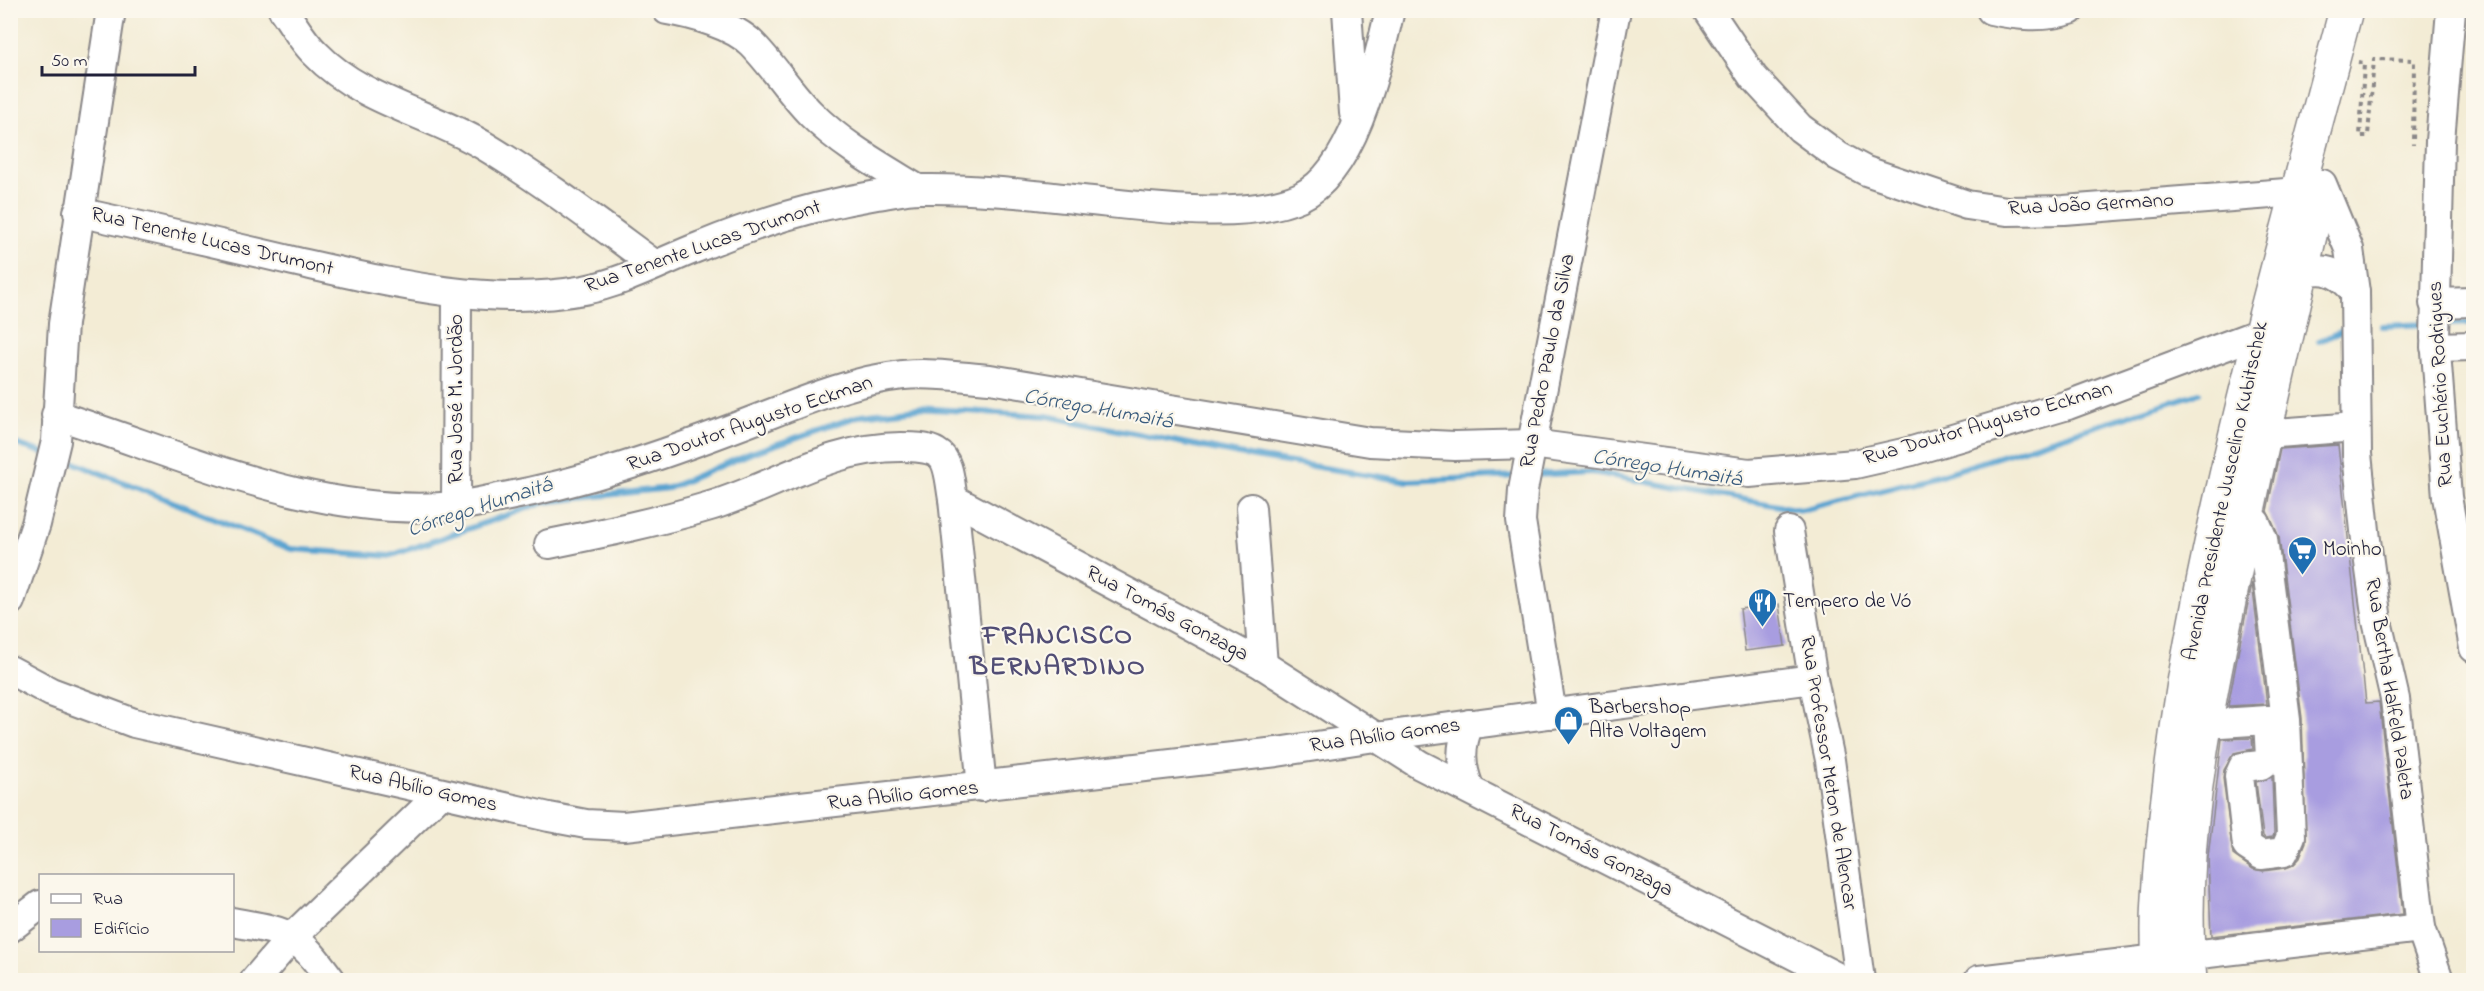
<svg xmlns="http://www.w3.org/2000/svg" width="2484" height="991" viewBox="0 0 2484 991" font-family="'Indie Flower',sans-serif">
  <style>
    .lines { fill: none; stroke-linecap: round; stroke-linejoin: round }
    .stream { stroke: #58a3d0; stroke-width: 6 }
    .building { fill: #a89de0 }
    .minor-casing { stroke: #8a8788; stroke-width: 32 }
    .highway-casing { stroke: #8a8788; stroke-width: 36 }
    .path { stroke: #8a8788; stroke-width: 4; stroke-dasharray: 4.5 4.5; stroke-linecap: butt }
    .minor { stroke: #fff; stroke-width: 28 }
    .highway { stroke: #fff; stroke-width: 33 }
    .labels { text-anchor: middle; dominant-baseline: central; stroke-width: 4.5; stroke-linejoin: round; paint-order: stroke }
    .street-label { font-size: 21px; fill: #22223b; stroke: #fbf7ec }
    .poi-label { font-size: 21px; fill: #22223b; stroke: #fbf7ec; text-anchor: start }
    .water-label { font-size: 22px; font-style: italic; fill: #3a5c7e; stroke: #fbf7ec }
    .district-label { font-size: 27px; font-weight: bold; letter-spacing: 1.5px; fill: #514d75; stroke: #fbf7ec }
  </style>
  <rect width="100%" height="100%" fill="#fbf7ec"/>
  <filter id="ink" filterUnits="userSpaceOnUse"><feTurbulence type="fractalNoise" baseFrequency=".0167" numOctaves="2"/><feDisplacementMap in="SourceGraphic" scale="12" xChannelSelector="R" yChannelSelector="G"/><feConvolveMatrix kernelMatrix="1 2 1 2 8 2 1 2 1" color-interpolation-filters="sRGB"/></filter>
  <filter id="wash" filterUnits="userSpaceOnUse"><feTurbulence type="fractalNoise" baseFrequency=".008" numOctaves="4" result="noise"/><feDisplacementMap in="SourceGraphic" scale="24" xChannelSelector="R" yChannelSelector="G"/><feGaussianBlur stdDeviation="1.35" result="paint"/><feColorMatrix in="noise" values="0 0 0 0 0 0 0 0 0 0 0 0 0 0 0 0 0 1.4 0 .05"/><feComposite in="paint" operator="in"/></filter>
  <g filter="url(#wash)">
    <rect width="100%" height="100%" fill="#f3ecd5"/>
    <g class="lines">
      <g class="stream">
        <polyline points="2444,324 2474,323"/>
        <polyline points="2382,326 2428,324"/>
        <polyline points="2319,341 2347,329"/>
        <polyline points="10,442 44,453"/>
        <polyline points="60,457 291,549 390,556 545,502 669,488 751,453 862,415 917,408 1047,416 1254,457 1408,481 1519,476"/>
        <polyline points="1533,475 1592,472 1801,510 1941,475 2199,393"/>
      </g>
    </g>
    <g id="blocks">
      <g class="building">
        <polygon points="2338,445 2366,703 2379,702 2403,914 2211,936 2208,857 2222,739 2252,738 2253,749 2234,753 2224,770 2223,778 2233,855 2253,869 2263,871 2286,868 2293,865 2299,859 2306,842 2302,718 2279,537 2267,511 2280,449"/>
        <polygon points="2252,583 2267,704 2228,706 2239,648"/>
        <polygon points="1779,604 1785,646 1745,651 1740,609"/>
        <polygon points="2272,777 2274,833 2273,837 2265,838 2263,836 2256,782"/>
      </g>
    </g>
  </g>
  <g filter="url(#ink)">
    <use href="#blocks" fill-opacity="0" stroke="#8a8788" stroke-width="1.5"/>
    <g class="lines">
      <defs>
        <g id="minor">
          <path d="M283 10C294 25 303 42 316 54 360 100 429 113 483 145 543 181 599 224 655 265"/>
          <path d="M667 10C692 14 733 25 752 44 773 65 790 93 811 114 842 145 880 166 916 188"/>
          <polyline points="1347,10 1354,113"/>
          <polyline points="1708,10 1753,77 1800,128 1838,156 1866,171 1967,205 2007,211 2064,210 2298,192"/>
          <path d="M1991 10C2018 16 2043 18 2070 10"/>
          <polyline points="2451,10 2440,141 2435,338 2447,497 2474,648"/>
          <polyline points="2322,184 2349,249 2355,292 2357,454 2366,540 2377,621 2395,699 2421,928 2439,980"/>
          <path d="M78 212C150 228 222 244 293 261 386 282 488 308 584 290 625 282 662 261 701 246 757 223 816 205 877 195 891 193 906 189 920 189 974 188 1028 194 1082 200 1142 206 1244 222 1300 197 1355 171 1377 65 1390 10"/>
          <path d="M2280 277C2314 270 2331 261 2355 292"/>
          <polyline points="2434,303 2474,302"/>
          <polyline points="2435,347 2474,346"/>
          <path d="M56 415C186 456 316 519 456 506 472 504 488 500 504 497 584 482 660 456 736 427 790 407 846 381 903 375 931 372 962 377 990 379L1370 442 1455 446 1532 444 1749 473 1855 464 1912 451 2068 405 2260 333"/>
          <polyline points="2264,434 2356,427"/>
          <polyline points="953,499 1263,665 1420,765 1843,980"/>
          <polyline points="456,506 457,293"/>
          <polyline points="1251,508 1263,665"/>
          <polyline points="2247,514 2256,523 2263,539 2286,720 2291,836 2284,852 2261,855 2247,846 2239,776 2243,767 2261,765 2270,758 2268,720 2286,720"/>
          <polyline points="1789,531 1813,679 1830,760 1860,980"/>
          <path d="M549 544C603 533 657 522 710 506 776 486 829 447 901 447 912 447 927 447 937 453 950 460 950 485 953 499L982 787"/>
          <polyline points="10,601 36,524 56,441 63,324 111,10"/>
          <polyline points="10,670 51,692 134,723 549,817 586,824 624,826 1277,752 1375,737 1813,679"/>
          <polyline points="1552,714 1521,521 1523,490 1616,10"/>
          <polyline points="2205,724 2268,720"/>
          <path d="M1469 787C1460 764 1460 747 1469 724"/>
          <path d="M232 922C290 932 296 932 331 980"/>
          <polyline points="10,928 40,905"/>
          <polyline points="255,980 292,937 440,794"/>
          <polyline points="1979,980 2421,928"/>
        </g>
        <g id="highway">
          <path d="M2161 980C2155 936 2159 891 2163 846 2168 791 2175 738 2184 683 2223 456 2287 234 2346 10"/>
          <path d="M2190 980C2178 852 2204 723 2230 597 2257 462 2288 328 2320 193"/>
        </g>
      </defs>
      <use href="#minor" class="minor-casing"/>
      <use href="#highway" class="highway-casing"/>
      <g class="path">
        <polyline points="2358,62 2364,63 2360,136 2368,136 2374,59 2414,60 2413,145"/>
        <polyline points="2473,980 2474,980"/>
      </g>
      <use href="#minor" class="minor"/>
      <use href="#highway" class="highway"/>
    </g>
  </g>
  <defs>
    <symbol id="supermarket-pin" viewBox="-11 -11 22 30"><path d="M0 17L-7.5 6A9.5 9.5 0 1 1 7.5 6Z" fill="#1f6fb2" stroke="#fbf7ec"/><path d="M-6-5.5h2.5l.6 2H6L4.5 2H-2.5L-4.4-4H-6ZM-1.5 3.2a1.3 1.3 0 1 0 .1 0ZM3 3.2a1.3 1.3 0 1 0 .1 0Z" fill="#fff"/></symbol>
    <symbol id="restaurant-pin" viewBox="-11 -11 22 30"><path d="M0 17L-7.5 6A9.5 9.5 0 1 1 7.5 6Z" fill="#1f6fb2" stroke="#fbf7ec"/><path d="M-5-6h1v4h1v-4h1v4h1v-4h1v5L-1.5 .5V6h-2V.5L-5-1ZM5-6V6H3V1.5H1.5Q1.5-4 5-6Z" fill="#fff"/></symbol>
    <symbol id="shop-pin" viewBox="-11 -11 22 30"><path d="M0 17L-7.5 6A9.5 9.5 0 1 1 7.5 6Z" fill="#1f6fb2" stroke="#fbf7ec"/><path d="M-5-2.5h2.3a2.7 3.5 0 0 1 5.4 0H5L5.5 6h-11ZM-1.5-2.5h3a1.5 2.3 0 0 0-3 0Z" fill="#fff"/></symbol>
  </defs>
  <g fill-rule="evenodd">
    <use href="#supermarket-pin" x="2286" y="534" width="33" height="45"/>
    <use href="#restaurant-pin" x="1746" y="586" width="33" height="45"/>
    <use href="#shop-pin" x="1552" y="704" width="33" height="45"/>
  </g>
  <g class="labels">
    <g class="street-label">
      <text transform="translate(2091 205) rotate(-3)">Rua João Germano</text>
      <text transform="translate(212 242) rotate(13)">Rua Tenente Lucas Drumont</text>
      <text transform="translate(703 247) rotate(-19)">Rua Tenente Lucas Drumont</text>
      <text transform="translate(1548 361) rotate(-79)">Rua Pedro Paulo da Silva</text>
      <text transform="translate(2441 384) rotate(-93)">Rua Euchério Rodrigues</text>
      <text transform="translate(457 399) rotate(-90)">Rua José M. Jordão</text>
      <text transform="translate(750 424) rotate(-19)">Rua Doutor Augusto Eckman</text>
      <text transform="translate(1988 424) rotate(-16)">Rua Doutor Augusto Eckman</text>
      <text transform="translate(2226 491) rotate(-78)">Avenida Presidente Juscelino Kubitschek</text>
      <text transform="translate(1167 614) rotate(28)">Rua Tomás Gonzaga</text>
      <text transform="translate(2389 689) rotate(81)">Rua Bertha Halfeld Paleta</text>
      <text transform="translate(1385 736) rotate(-8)">Rua Abílio Gomes</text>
      <text transform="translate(1828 773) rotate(81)">Rua Professor Meton de Alencar</text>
      <text transform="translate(423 789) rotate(13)">Rua Abílio Gomes</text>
      <text transform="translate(903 796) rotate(-6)">Rua Abílio Gomes</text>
      <text transform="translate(1591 851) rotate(27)">Rua Tomás Gonzaga</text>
    </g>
    <g class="poi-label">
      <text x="2323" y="550">Moinho</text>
      <text x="1783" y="602">Tempero de Vó</text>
      <text x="1589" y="708">Barbershop<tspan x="1589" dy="24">Alta Voltagem</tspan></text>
    </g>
    <g class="water-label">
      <text transform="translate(1098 410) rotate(10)">Córrego Humaitá</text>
      <text transform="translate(1667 469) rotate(9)">Córrego Humaitá</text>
      <text transform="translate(480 508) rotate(-18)">Córrego Humaitá</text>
    </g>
    <g class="district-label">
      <text x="1058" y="636">FRANCISCO<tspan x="1058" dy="31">BERNARDINO</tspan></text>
    </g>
  </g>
  <rect width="2484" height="991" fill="none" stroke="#fbf7ec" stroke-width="36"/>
  <rect x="39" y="874" width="195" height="78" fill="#fbf7ec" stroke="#a4a2a5" stroke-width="1.5"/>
  <rect x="51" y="894" width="30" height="9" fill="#ffffff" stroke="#a4a2a5" stroke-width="1.5"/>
  <text x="93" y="904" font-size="18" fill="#22223b">Rua</text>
  <rect x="51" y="919" width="30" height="18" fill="#a89de0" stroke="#a4a2a5" stroke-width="1.5"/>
  <text x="93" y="934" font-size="18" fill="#22223b">Edifício</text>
  <path d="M42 66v9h153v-9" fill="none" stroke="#22223b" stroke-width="3"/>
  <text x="51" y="66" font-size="18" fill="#22223b" stroke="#fbf7ec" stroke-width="4.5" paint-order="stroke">50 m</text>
</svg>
